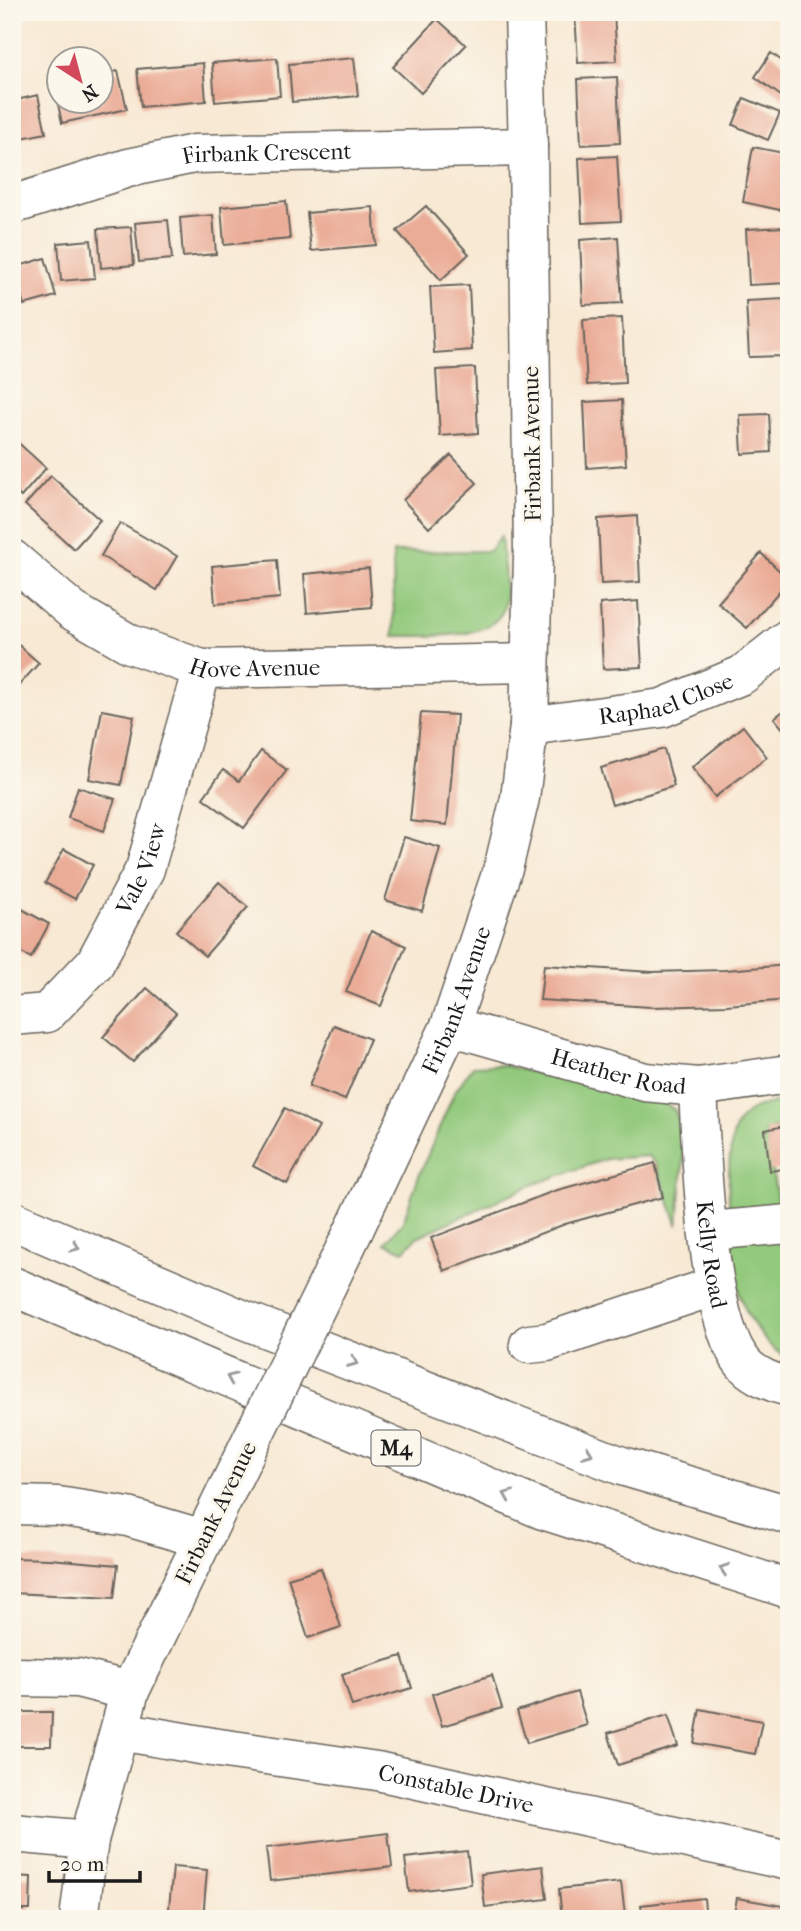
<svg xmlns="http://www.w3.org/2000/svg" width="801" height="1931" viewBox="0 0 801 1931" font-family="'IM FELL French Canon',serif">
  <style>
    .green { fill: #92c97b; stroke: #57724c; stroke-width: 2 }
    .building { fill: #eaac96 }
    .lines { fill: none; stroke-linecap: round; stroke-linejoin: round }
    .minor-casing { stroke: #69645c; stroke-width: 41 }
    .highway-casing { stroke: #69645c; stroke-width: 41 }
    .minor { stroke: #fff; stroke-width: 38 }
    .highway { stroke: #fff; stroke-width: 38 }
    .minor-bridge-casing { stroke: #69645c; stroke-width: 41; stroke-linecap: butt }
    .minor-bridge { stroke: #fff; stroke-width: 38 }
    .oneway { stroke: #999 }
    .labels { text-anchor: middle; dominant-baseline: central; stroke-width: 6; stroke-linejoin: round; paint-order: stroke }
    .shield { fill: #fbf7ec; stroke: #5f5e5a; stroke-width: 2 }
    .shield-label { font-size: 21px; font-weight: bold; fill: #1c1c1c }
    .street-label { font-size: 23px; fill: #1c1c1c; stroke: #fbf7ec }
  </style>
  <rect width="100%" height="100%" fill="#fbf7ec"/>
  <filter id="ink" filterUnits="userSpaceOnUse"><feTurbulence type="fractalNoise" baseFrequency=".0143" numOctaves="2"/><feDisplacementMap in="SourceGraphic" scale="14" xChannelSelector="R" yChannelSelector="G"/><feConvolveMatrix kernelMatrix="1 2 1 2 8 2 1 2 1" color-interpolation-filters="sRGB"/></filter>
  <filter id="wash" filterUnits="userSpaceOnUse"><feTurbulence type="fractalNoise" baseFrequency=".00686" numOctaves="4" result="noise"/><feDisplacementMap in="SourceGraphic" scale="28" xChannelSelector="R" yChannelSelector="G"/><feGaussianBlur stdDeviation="1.57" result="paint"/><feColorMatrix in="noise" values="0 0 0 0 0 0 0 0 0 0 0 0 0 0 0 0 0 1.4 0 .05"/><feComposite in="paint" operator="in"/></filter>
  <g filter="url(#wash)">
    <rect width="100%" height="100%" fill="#f8e9d4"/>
    <g class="green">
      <path d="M501 536C502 557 507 581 505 602 501 643 424 635 394 636L393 552 489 551Z"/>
      <polygon points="502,1065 548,1076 647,1092 675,1110 685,1140 678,1226 655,1163 648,1156 606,1159 529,1186 417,1237 404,1251 385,1243 403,1222 418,1178 454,1093 473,1066"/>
      <path d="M789 1100V1123L765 1131 789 1263V1356C769 1355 745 1313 740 1295 731 1263 720 1146 740 1120 751 1105 772 1103 789 1100Z"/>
    </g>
    <g id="blocks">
      <g class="building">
        <polygon points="431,12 470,12 470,15 431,17"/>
        <polygon points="575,12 614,12 617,61 578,63"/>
        <polygon points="437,19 466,45 421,93 393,67"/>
        <polygon points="771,53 789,66 789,94 785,99 755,77"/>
        <polygon points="277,58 280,96 215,102 212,63"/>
        <polygon points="354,58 358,96 292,102 289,64"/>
        <polygon points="203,63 206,101 141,107 137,69"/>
        <polygon points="118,71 127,109 62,123 54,85 60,84 60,102 102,102 102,75"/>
        <polygon points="617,77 620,143 581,145 578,79"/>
        <polygon points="38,95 46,133 12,140 12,101"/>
        <polygon points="744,98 780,113 768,140 733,125"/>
        <polygon points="753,147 789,154 789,169 780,210 743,202"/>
        <polygon points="617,156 621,221 582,223 579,158"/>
        <polygon points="286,201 290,239 224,245 221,207"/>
        <polygon points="426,206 469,254 441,280 397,231"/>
        <polygon points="373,207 376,245 311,251 307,213"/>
        <polygon points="213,215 216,254 183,257 180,218"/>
        <polygon points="168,220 172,259 139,262 135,223"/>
        <polygon points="131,227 134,265 101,268 98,229"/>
        <polygon points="785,227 787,283 749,285 746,229"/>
        <polygon points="618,237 622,303 583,305 580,240"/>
        <polygon points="91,240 95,278 61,281 58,243"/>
        <polygon points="45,258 56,296 24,305 13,268"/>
        <polygon points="469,285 472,350 434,353 430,287"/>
        <polygon points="785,299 787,356 749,357 746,301"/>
        <polygon points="622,318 625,383 587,385 583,320"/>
        <polygon points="475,368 478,433 440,436 436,370"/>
        <polygon points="622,400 626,465 587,468 584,402"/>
        <polygon points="769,414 771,452 742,454 740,415"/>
        <polygon points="12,437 46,468 21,497 12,489"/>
        <polygon points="451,455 477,483 429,528 403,500"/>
        <polygon points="51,476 100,520 74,549 25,505"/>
        <polygon points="637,516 640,582 601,584 598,519"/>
        <polygon points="120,523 177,556 157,590 101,556"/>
        <polygon points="761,553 789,580 747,628 718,603"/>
        <polygon points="277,560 280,598 215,604 212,566"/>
        <polygon points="369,568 372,607 307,613 304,574"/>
        <polygon points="638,601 642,667 603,669 600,604"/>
        <polygon points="14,641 39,663 12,693 12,643"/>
        <polygon points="789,707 789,736 774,718"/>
        <polygon points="102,710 134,716 121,785 89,779"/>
        <polygon points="421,713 457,715 447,825 410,821"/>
        <polygon points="743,726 767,757 715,797 692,767"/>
        <polygon points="664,749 674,786 612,805 601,768"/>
        <polygon points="261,751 287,770 244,828 203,798 223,770 239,781"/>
        <polygon points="78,787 115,799 104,831 68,818"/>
        <polygon points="404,837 440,848 422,911 385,900"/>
        <polygon points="64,849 93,865 75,899 45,883"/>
        <polygon points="219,882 248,907 205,956 176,931"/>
        <polygon points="20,908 49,924 31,958 12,948 12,923"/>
        <polygon points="371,931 406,946 381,1006 346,992"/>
        <polygon points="544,965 652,972 725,970 789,965 789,1000 727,1005 651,1007 540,1000"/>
        <polygon points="147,988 176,1013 133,1062 103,1037"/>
        <polygon points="334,1025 370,1039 345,1100 309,1086"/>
        <polygon points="285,1108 319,1127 287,1184 253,1166"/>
        <polygon points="789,1125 789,1168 770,1171 765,1130"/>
        <polygon points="655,1163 663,1197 565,1224 444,1271 431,1238 554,1191"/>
        <polygon points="12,1558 50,1559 118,1565 114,1598 12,1593"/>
        <polygon points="321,1568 341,1627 308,1638 288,1578"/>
        <polygon points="402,1656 412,1688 352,1706 342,1674"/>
        <polygon points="492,1675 502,1708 442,1726 432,1694"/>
        <polygon points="577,1692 587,1725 527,1743 517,1711"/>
        <polygon points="700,1709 762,1721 755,1754 694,1743"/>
        <polygon points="12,1712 52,1712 51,1746 12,1746"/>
        <polygon points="668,1715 678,1746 618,1765 608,1733"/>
        <polygon points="388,1833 392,1867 270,1881 266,1848"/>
        <polygon points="467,1851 471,1884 409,1892 405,1858"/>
        <polygon points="543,1866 547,1899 485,1907 481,1874"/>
        <polygon points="173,1867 207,1870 203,1919 168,1919"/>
        <polygon points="12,1876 31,1877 30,1910 12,1910"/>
        <polygon points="621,1882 625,1915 597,1919 562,1919 559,1889"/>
        <polygon points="704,1898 706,1919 643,1919 641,1905"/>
        <polygon points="737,1898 789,1907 789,1919 733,1919"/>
      </g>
    </g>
  </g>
  <g filter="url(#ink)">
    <use href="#blocks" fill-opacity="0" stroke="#69645c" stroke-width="2"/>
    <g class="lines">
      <defs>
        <g id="minor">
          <path id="s1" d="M12 205 128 168 194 154 528 147"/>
          <path id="s2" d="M12 559 73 611 130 644 202 669 530 663"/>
          <path id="s3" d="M529 726 662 708 742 675 789 638"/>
          <path id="s4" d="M12 1016 47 1013 95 963 145 869 202 669"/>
          <path id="s5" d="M450 1026 645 1082 698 1087 789 1074"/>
          <path id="s6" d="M698 1087C701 1148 705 1324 746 1366 756 1376 775 1384 789 1387"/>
          <path id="s7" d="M354 1230 450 1026 504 865 520 798 529 726 533 554 528 147 524 12"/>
          <polyline points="708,1231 789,1224"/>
          <polyline points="529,1344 547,1342 715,1286"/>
          <polyline points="12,1505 58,1506 128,1517 203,1539"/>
          <polyline points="12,1677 78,1678 130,1691"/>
          <path id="s8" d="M120 1731 212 1747 377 1771 789 1861"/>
          <polyline points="12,1833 89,1840"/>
          <polyline points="79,1919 89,1840 130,1691 228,1488"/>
        </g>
        <g id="highway">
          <polyline points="12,1220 244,1320 622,1466 789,1515"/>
          <polyline points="12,1286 543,1510 789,1589"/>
        </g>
      </defs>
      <use href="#minor" class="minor-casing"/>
      <use href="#highway" class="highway-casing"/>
      <use href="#minor" class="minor"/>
      <use href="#highway" class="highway"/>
      <defs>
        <polyline id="minor-bridge" points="228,1488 354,1230"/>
      </defs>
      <use href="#minor-bridge" class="minor-bridge-casing"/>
      <use href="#minor-bridge" class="minor-bridge"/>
    </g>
    <defs><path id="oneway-chevron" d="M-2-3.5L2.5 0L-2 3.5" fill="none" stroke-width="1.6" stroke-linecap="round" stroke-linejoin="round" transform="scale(1.75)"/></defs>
    <g class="oneway">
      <use href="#oneway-chevron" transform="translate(75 1247) rotate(23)"/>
      <use href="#oneway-chevron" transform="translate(353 1362) rotate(21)"/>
      <use href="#oneway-chevron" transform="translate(231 1378) rotate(-157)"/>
      <use href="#oneway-chevron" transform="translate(588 1453) rotate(21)"/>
      <use href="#oneway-chevron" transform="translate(508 1495) rotate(-157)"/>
      <use href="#oneway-chevron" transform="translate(724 1569) rotate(-162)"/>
    </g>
  </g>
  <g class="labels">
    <rect class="shield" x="371.5" y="1430.5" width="49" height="35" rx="5"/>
    <g class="shield-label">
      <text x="396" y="1448">M4</text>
    </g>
    <g class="street-label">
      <text stroke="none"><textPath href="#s1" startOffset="262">Firbank Crescent</textPath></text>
      <text transform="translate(532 444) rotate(-91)">Firbank Avenue</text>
      <text stroke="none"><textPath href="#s2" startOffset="275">Hove Avenue</textPath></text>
      <text stroke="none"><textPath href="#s3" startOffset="140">Raphael Close</textPath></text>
      <text stroke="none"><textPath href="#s4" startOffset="210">Vale View</textPath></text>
      <text stroke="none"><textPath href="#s7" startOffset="252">Firbank Avenue</textPath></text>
      <text stroke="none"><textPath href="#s5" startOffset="175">Heather Road</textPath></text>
      <text stroke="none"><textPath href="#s6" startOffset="168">Kelly Road</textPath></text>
      <text transform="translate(216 1513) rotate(-64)">Firbank Avenue</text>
      <text stroke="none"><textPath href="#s8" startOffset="341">Constable Drive</textPath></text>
    </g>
  </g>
  <rect width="801" height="1931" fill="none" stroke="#fbf7ec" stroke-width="42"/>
  <g transform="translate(80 80) rotate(144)"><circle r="33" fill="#fbf7ec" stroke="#a29f99" stroke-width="2"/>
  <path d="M0-5L12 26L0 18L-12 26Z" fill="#d1495b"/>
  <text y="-10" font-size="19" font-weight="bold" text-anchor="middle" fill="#1c1c1c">N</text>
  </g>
  <path d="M49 1871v10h91v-10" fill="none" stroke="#1c1c1c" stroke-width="3.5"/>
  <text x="60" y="1871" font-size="21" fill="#1c1c1c" stroke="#fbf7ec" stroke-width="5" paint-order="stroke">20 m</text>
</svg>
